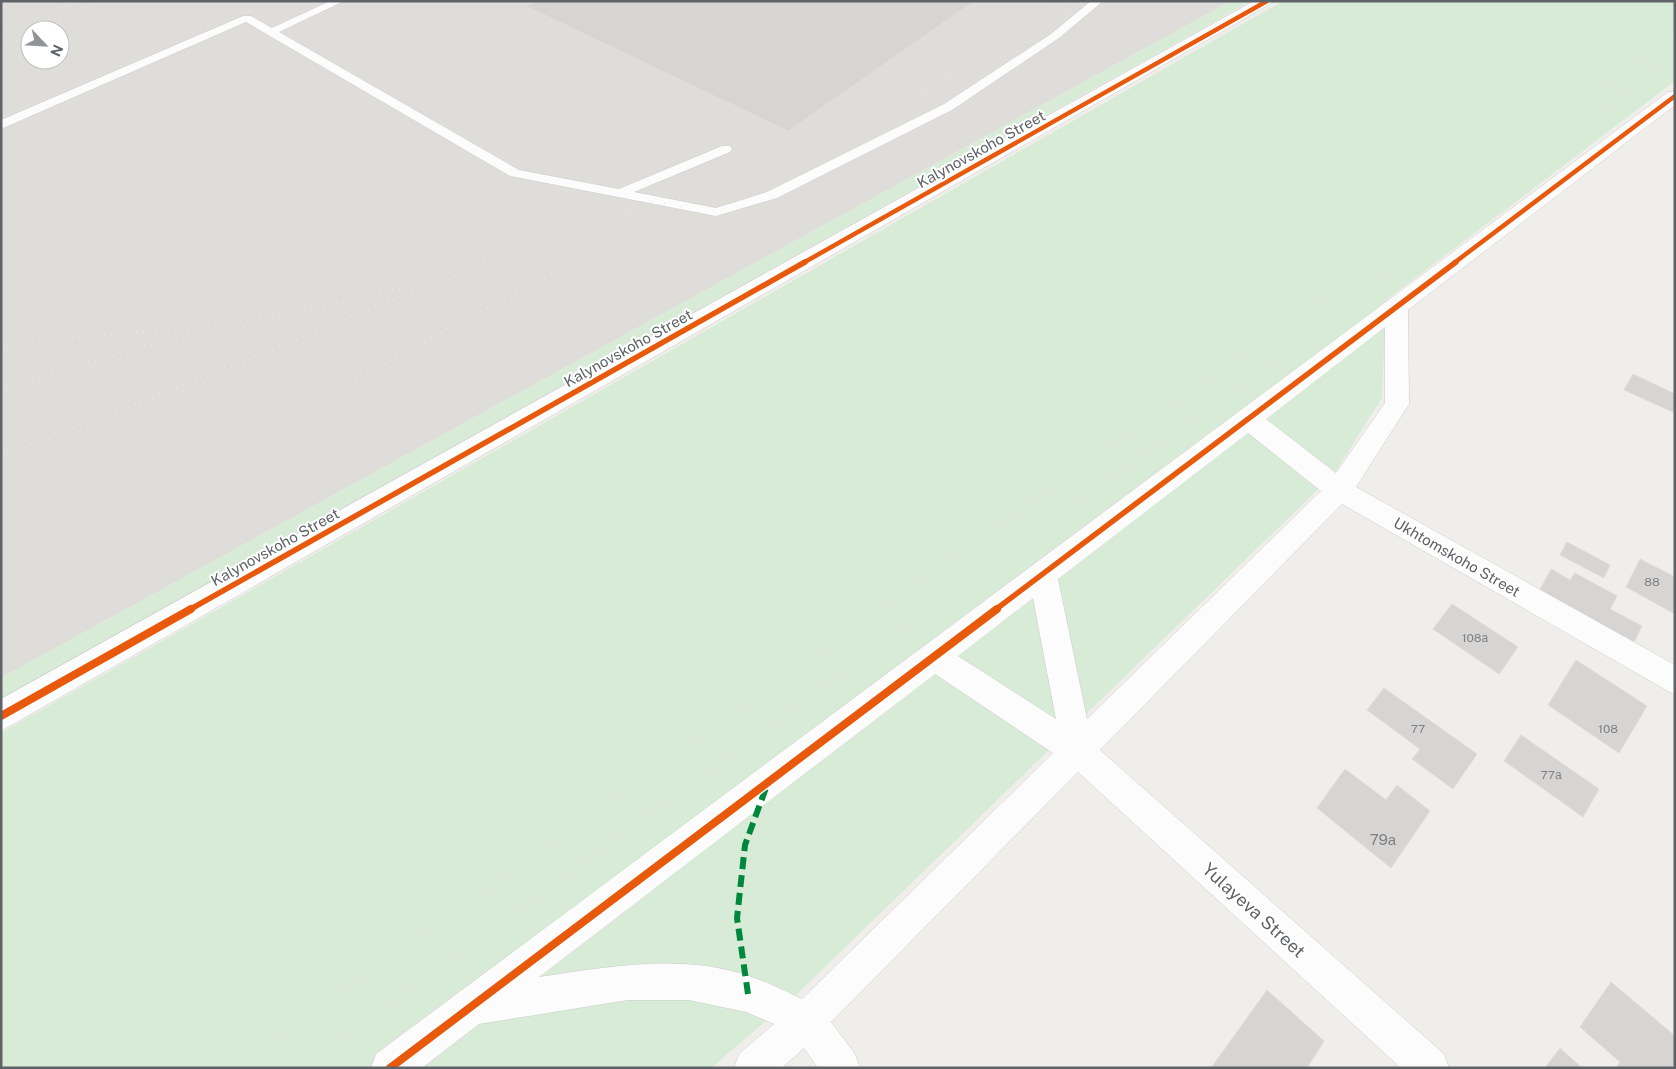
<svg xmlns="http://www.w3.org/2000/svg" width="1676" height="1069" viewBox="0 0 1676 1069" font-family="'Public Sans',sans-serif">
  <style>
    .industrial { fill: #dfddda; fill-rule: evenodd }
    .green { fill: #d8ebd6 }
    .building { fill: #d6d5d3; stroke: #deddd9 }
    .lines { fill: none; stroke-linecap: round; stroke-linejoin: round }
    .lane-casing { stroke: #cbcccc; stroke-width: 1 }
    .street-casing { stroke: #cbcccc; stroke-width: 1 }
    .secondary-casing { stroke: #cacacb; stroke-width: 1 }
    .lane { fill: #fdfcfc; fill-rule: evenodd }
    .street { fill: #fdfcfc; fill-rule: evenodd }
    .secondary { fill: #fdfcfc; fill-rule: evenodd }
    .rail-far2 { stroke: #e4e4e4; stroke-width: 2.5; stroke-dasharray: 0.5 4.5; stroke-linecap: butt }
    .rail-far1 { stroke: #e4e4e4; stroke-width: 4; stroke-dasharray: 1 5.5; stroke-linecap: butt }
    .rail { stroke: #e4e4e4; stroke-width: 4.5; stroke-dasharray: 1 8; stroke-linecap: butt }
    .quiet { stroke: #00873e; stroke-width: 6; stroke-dasharray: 12 6; stroke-linecap: butt }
    .cycleway-far2-casing { stroke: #fff; stroke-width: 6 }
    .cycleway-far1-casing { stroke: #fff; stroke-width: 9 }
    .cycleway-casing { stroke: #fff; stroke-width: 11 }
    .cycleway-far2 { stroke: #e8590c; stroke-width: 4.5 }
    .cycleway-far1 { stroke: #e8590c; stroke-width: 5.5 }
    .cycleway { stroke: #e8590c; stroke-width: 8 }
    .labels { text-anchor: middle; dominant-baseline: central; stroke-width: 4; stroke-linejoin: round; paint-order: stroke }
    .number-label { font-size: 12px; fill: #7e8184 }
    .street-label { font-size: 15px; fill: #5f6368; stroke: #fff }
    .near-number-label { font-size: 15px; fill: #7e8184 }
    .near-street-label { font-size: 18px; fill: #5f6368; stroke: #fff }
  </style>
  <rect width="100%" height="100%" fill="#efeeea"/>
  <path class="industrial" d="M1 1H1231L1 678ZM30 30H60V60H30Z"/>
  <g class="green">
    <polygon points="1231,1 1251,1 1,699 1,678"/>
    <polygon points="1283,1 1675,1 1675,81 1386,300 1382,398 1334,474 794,997 711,1068 1,1068 1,733"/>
  </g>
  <g class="building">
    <polygon points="536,1 974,1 788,131 526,6"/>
    <polygon points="1633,374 1675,394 1675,413 1624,390"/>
    <polygon points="1567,542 1610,565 1604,578 1560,555"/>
    <polygon points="1640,559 1675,577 1675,614 1626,587"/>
    <polygon points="1551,569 1570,580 1575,573 1617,596 1610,609 1642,626 1632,646 1538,593"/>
    <polygon points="1452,604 1518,647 1499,674 1433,629"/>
    <polygon points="1576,660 1647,706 1619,753 1548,705"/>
    <polygon points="1384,688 1477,754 1453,789 1412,759 1420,749 1367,710"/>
    <polygon points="1521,735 1599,789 1583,817 1504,761"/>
    <polygon points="1345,769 1386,800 1397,785 1430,811 1391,868 1317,808"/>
    <polygon points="1611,982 1675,1036 1675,1068 1616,1068 1620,1062 1580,1027"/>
    <polygon points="1267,990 1324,1041 1307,1068 1211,1068"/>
    <polygon points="1560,1048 1582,1068 1545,1068"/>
  </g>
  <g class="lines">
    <defs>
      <polygon id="lane" points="330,1 344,1 279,32 519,170 619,189 722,146 730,146 732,149 730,152 634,192 716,208 767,192 944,104 1051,34 1091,1 1103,1 1059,38 952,110 777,198 716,216 510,176 246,22 1,129 1,120 243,16 251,16 272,28"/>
      <path id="street" d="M1675 91V105L1408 310 1409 404 1356 487 1675 665V695L1342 504 1100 750 1444 1054 1449 1068H1401L1078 772 831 1022 855 1054 860 1068H818L804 1048 782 1068H734L739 1054 774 1024 746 1012 689 1000H628L479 1024 422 1068H371L376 1054 1668 92ZM1385 327V403L1336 473 1266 419ZM1248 433 1321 491 1087 719 1058 579ZM1033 598 1056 719 958 656ZM935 674 1053 753 802 999C784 991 767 982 749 976 680 953 609 967 539 977Z"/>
      <polygon id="secondary" points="1254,1 1275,1 1,731 1,699"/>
    </defs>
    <use href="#lane" class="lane-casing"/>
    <use href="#street" class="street-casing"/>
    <use href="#secondary" class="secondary-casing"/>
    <use href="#lane" class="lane"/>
    <use href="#street" class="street"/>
    <use href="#secondary" class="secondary"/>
    <g class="rail-far2">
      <polyline points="32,30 102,1"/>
      <polyline points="1,32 80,1"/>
      <polyline points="1,42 30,31"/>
      <polyline points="955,79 1017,49 1084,1"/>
      <polyline points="651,202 724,164 769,135"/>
      <path d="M484 263C524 249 564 232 605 220 666 201 730 189 789 165 887 124 973 60 1060 1"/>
      <polyline points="569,263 691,202"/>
      <polyline points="1368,263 1675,34"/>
      <polyline points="1405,263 1675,56"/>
    </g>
    <g class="rail-far1">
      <polyline points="1,348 23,343 225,324 353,301 415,284"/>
      <polyline points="356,380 571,262"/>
      <polyline points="1,389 199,331"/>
      <polyline points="1,457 238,364 487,262"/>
      <polyline points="881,610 1370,262"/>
      <polyline points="931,610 1407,262"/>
    </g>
    <g class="rail">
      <polyline points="235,1068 882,609"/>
      <polyline points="301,1068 932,609"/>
    </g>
    <polyline class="quiet" points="748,994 737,918 745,845 767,785"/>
    <defs>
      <g id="cycleway-far2">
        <polyline points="803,263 1267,1"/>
        <polyline points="1454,263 1675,96"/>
      </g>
      <g id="cycleway-far1">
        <polyline points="189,610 805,262"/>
        <polyline points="995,610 1456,262"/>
      </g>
      <g id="cycleway">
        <polyline points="1,716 191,609"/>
        <polyline points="390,1068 997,609"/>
      </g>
    </defs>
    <use href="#cycleway-far2" class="cycleway-far2-casing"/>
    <use href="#cycleway-far1" class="cycleway-far1-casing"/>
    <use href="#cycleway" class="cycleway-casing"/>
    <use href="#cycleway-far2" class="cycleway-far2"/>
    <use href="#cycleway-far1" class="cycleway-far1"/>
    <use href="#cycleway" class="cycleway"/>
  </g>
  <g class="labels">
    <g class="number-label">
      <text x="1652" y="582">88</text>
      <text x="1475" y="638">108а</text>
      <text x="1418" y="729">77</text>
      <text x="1608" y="729">108</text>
      <text x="1551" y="775">77а</text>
    </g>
    <g class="street-label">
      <text transform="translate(981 149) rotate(-29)">Kalynovskoho Street</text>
      <text transform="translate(628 348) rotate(-29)">Kalynovskoho Street</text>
      <text transform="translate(275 547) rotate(-29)">Kalynovskoho Street</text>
      <text transform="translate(1457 557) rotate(30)">Ukhtomskoho Street</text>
    </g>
    <g class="near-number-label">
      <text x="1383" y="839">79а</text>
    </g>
    <g class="near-street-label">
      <text transform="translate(1254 910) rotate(42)">Yulayeva Street</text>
    </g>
  </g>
  <rect width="1676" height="1069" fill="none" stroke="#5f6368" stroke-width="5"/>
  <g transform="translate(45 45) rotate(115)"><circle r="24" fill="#ffffff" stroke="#bfc1c3"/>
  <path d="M0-4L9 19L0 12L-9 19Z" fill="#919496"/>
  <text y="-8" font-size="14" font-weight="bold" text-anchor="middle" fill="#5f6368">N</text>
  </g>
</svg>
